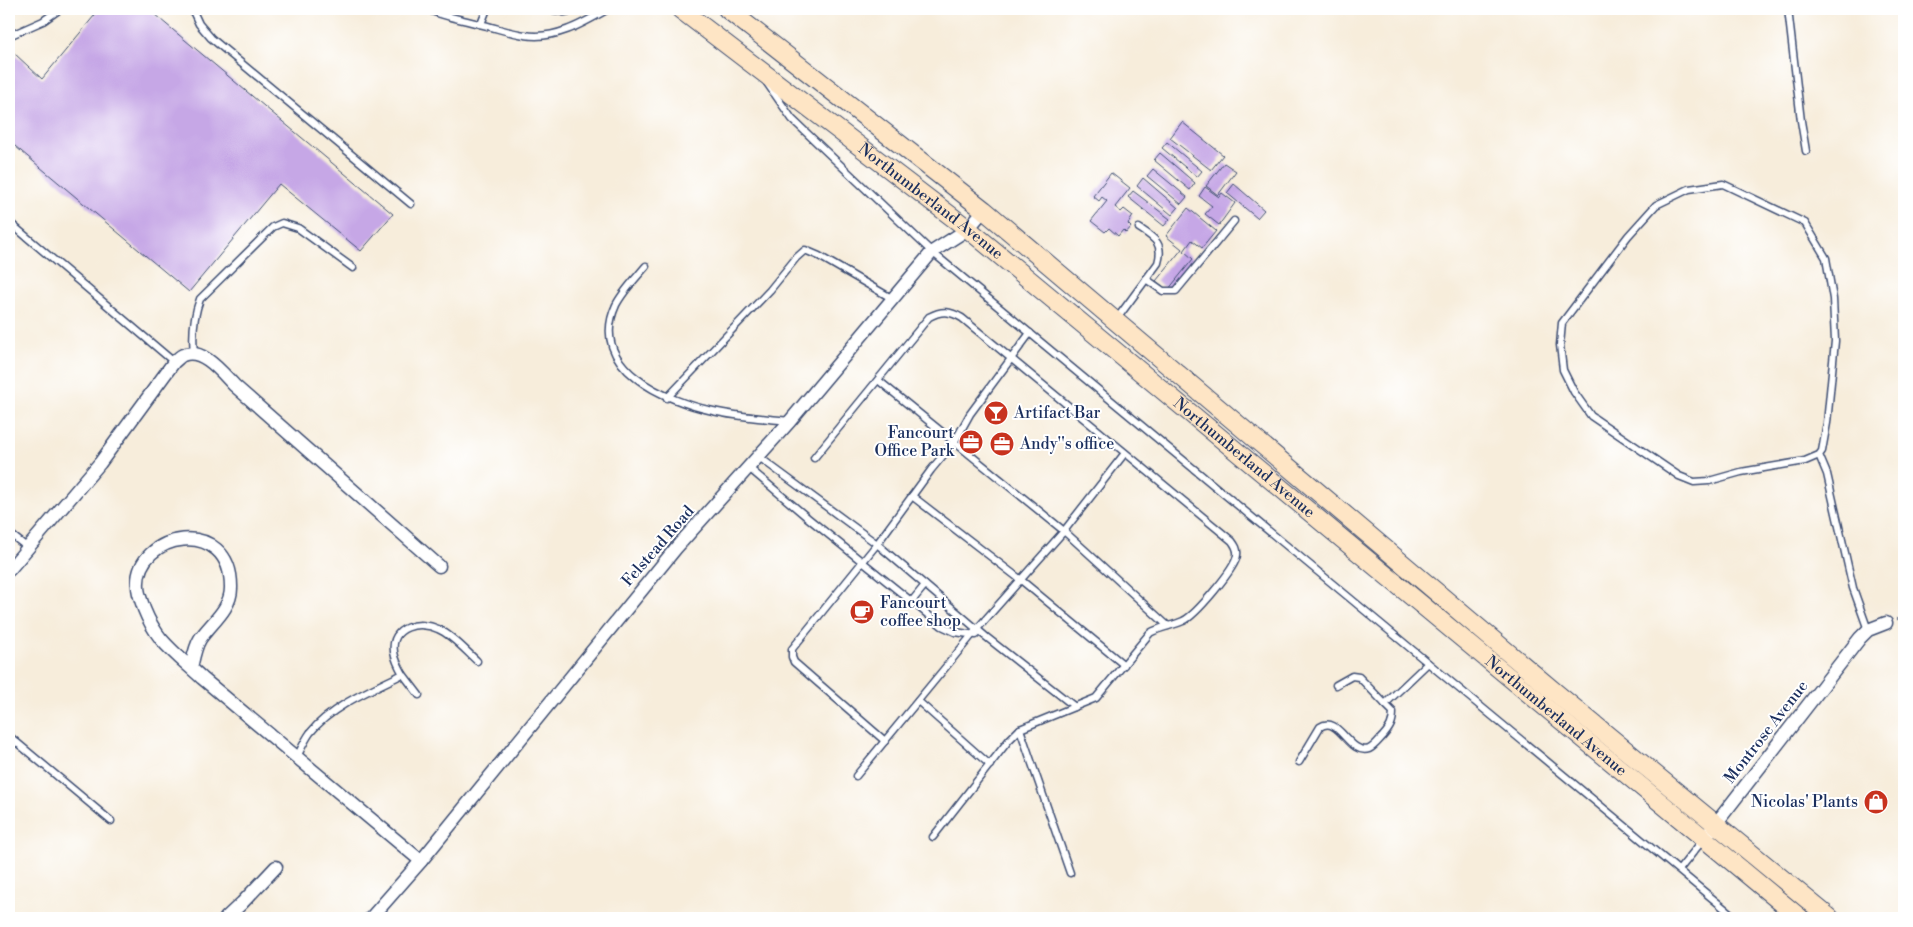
<svg xmlns="http://www.w3.org/2000/svg" width="1913" height="927" viewBox="0 0 1913 927" font-family="'Libre Bodoni',serif">
  <style>
    .building { fill: #c6a7e6 }
    .lines { fill: none; stroke-linecap: round; stroke-linejoin: round }
    .service-casing { stroke: #3c4c71; stroke-width: 9 }
    .minor-casing { stroke: #3c4c71; stroke-width: 15 }
    .secondary-casing { stroke: #3c4c71; stroke-width: 20 }
    .path { stroke: #3c4c71; stroke-width: 2.5; stroke-dasharray: 1 4; stroke-linecap: butt }
    .service { stroke: #fff; stroke-width: 6 }
    .minor { stroke: #fff; stroke-width: 12 }
    .secondary { stroke: #fee5c5; stroke-width: 18 }
    .labels { text-anchor: middle; dominant-baseline: central; stroke-width: 4; stroke-linejoin: round; paint-order: stroke }
    .street-label { font-size: 16px; fill: #1b2f5e; stroke: #fff }
    .poi-label { font-size: 16px; fill: #1b2f5e; stroke: #fff; text-anchor: start }
  </style>
  <rect width="100%" height="100%" fill="#fff"/>
  <filter id="ink" filterUnits="userSpaceOnUse"><feTurbulence type="fractalNoise" baseFrequency=".02" numOctaves="2"/><feDisplacementMap in="SourceGraphic" scale="10" xChannelSelector="R" yChannelSelector="G"/><feConvolveMatrix kernelMatrix="1 2 1 2 8 2 1 2 1" color-interpolation-filters="sRGB"/></filter>
  <filter id="wash" filterUnits="userSpaceOnUse"><feTurbulence type="fractalNoise" baseFrequency=".0096" numOctaves="4" result="noise"/><feDisplacementMap in="SourceGraphic" scale="20" xChannelSelector="R" yChannelSelector="G"/><feGaussianBlur stdDeviation="1.12" result="paint"/><feColorMatrix in="noise" values="0 0 0 0 0 0 0 0 0 0 0 0 0 0 0 0 0 1.4 0 .05"/><feComposite in="paint" operator="in"/></filter>
  <g filter="url(#wash)">
    <rect width="100%" height="100%" fill="#f7eddb"/>
    <g id="blocks">
      <g class="building">
        <polygon points="97,9 148,9 393,214 361,251 279,184 189,292 9,141 9,61 15,54 42,79 99,10"/>
        <polygon points="1182,122 1223,155 1211,170 1170,138"/>
        <polygon points="1167,142 1202,171 1197,177 1162,148"/>
        <polygon points="1160,153 1195,183 1190,190 1154,160"/>
        <polygon points="1224,163 1236,171 1218,195 1206,186"/>
        <polygon points="1153,169 1187,197 1181,204 1147,176"/>
        <polygon points="1111,173 1130,188 1115,207 1121,212 1124,209 1133,216 1128,224 1131,227 1126,233 1123,230 1118,236 1109,228 1105,232 1091,221 1107,201 1102,197 1099,201 1093,196"/>
        <polygon points="1143,178 1178,208 1172,215 1137,186"/>
        <polygon points="1234,184 1264,210 1257,218 1227,193"/>
        <polygon points="1205,187 1219,197 1222,193 1235,203 1219,225 1205,214 1212,206 1199,196"/>
        <polygon points="1133,191 1170,219 1164,226 1128,197"/>
        <polygon points="1188,208 1216,231 1202,248 1192,240 1184,251 1193,259 1168,290 1156,281 1182,249 1166,236"/>
      </g>
    </g>
  </g>
  <g filter="url(#ink)">
    <use href="#blocks" fill-opacity="0" stroke="#3c4c71" stroke-width="1"/>
    <g class="lines">
      <defs>
        <g id="service">
          <polyline points="192,9 199,24 211,38 411,204"/>
          <path d="M427 9C444 17 462 19 479 24 494 27 509 33 525 35 555 40 582 24 608 9"/>
          <polyline points="549,9 564,12 582,9"/>
          <polyline points="1788,9 1801,121 1806,151"/>
          <polyline points="481,24 487,9"/>
          <polyline points="9,36 43,21 60,9"/>
          <polyline points="767,83 792,119 932,252 1736,918"/>
          <polyline points="9,222 174,362"/>
          <path d="M646 266C636 278 623 291 616 305 587 368 666 401 713 411 738 417 764 418 789 421"/>
          <polyline points="1146,279 1163,291 1176,291 1234,221"/>
          <path d="M1116 320 1158 263C1164 243 1154 238 1139 228"/>
          <path d="M194 353C192 334 193 318 200 299L273 227 282 223 298 228 353 268"/>
          <polyline points="878,380 1064,531 1168,626"/>
          <polyline points="667,398 770,290 796,258 805,250 819,256 893,299"/>
          <polyline points="1819,455 1805,461 1741,472 1709,481 1694,482 1679,476 1591,416 1574,392 1563,370 1560,345 1562,323 1628,236 1656,205 1689,189 1723,184 1805,223 1826,258 1833,299 1835,341 1827,423 1822,451 1819,455 1827,474 1853,588 1868,630"/>
          <polyline points="759,457 877,544 985,636 1075,707"/>
          <path d="M814 458 929 317C942 310 950 311 962 318L1232 541C1235 545 1238 549 1237 555 1236 568 1195 616 1183 621 1172 626 1160 627 1150 633L1096 698 1020 729 1009 740 933 837"/>
          <polyline points="749,468 808,518 942,626 955,632 976,635"/>
          <polyline points="912,496 1021,580 1124,665"/>
          <polyline points="9,533 28,548"/>
          <polyline points="912,601 925,585"/>
          <polyline points="403,674 419,695"/>
          <polyline points="1336,685 1352,676 1359,677 1385,704 1428,663"/>
          <polyline points="918,701 990,765"/>
          <polyline points="1020,729 1070,873"/>
          <polyline points="9,736 111,821"/>
          <polyline points="885,741 794,662 792,657 792,649 877,544 931,470 955,441 970,414 1030,333"/>
          <path d="M297 757C301 749 305 740 310 733 331 706 373 689 403 674 399 667 395 659 394 652 390 626 420 620 438 629 451 634 467 652 477 661"/>
          <path d="M1299 762 1320 727C1339 714 1349 756 1369 749 1374 747 1379 740 1383 736 1390 728 1393 723 1393 712L1385 704"/>
          <polyline points="856,776 977,629 1064,531 1125,453"/>
          <polyline points="1679,870 1703,840"/>
        </g>
        <g id="minor">
          <path d="M9 570 100 463 174 362C177 360 180 356 183 355 203 347 223 374 235 386L439 566"/>
          <path d="M191 668C193 659 195 647 200 639 211 623 231 609 231 588 232 515 134 532 138 587 138 594 142 602 144 609 148 619 154 630 161 639 173 653 188 665 202 678L421 861"/>
          <polyline points="1704,839 1860,638 1868,630 1886,623"/>
          <polyline points="226,918 242,903 276,867"/>
          <polyline points="371,918 421,861 676,548 790,421 932,252 968,229 984,210"/>
        </g>
        <g id="secondary">
          <path id="s1" d="M680 9 968 229 1800 918"/>
          <polyline points="727,9 984,210 1556,693 1830,918"/>
        </g>
      </defs>
      <use href="#service" class="service-casing"/>
      <use href="#minor" class="minor-casing"/>
      <use href="#secondary" class="secondary-casing"/>
      <polyline class="path" points="1897,619 1904,617"/>
      <use href="#service" class="service"/>
      <use href="#minor" class="minor"/>
      <use href="#secondary" class="secondary"/>
    </g>
  </g>
  <defs>
    <symbol id="bar-disc" viewBox="-11 -11 22 22"><circle r="9.5" fill="#c8321e" stroke="#fff"/><path d="M-6-5H6L.8 .8V4.5H3.5V6h-7V4.5H-.8V.8Z" fill="#fff"/></symbol>
    <symbol id="office-disc" viewBox="-11 -11 22 22"><circle r="9.5" fill="#c8321e" stroke="#fff"/><path d="M-6-3h4V-5.5h4V-3h4V5H-6ZM-1-4.5V-3h2v-1.5ZM-6 0V1H6V0Z" fill="#fff"/></symbol>
    <symbol id="cafe-disc" viewBox="-11 -11 22 22"><circle r="9.5" fill="#c8321e" stroke="#fff"/><path d="M-5.5-4.5H6V0H3Q3 3.5 0 3.5H-2.5Q-5.5 3.5-5.5 0ZM3-3.2v2h1.7v-2ZM-6 4.5H4V6H-6Z" fill="#fff"/></symbol>
    <symbol id="shop-disc" viewBox="-11 -11 22 22"><circle r="9.5" fill="#c8321e" stroke="#fff"/><path d="M-5-2.5h2.3a2.7 3.5 0 0 1 5.4 0H5L5.5 6h-11ZM-1.5-2.5h3a1.5 2.3 0 0 0-3 0Z" fill="#fff"/></symbol>
  </defs>
  <g fill-rule="evenodd">
    <use href="#bar-disc" x="982" y="399" width="28" height="28"/>
    <use href="#office-disc" x="957" y="428" width="28" height="28"/>
    <use href="#office-disc" x="988" y="430" width="28" height="28"/>
    <use href="#cafe-disc" x="848" y="598" width="28" height="28"/>
    <use href="#shop-disc" x="1862" y="788" width="28" height="28"/>
  </g>
  <g class="labels">
    <g class="street-label">
      <text stroke="none"><textPath href="#s1" startOffset="316">Northumberland Avenue</textPath></text>
      <text stroke="none"><textPath href="#s1" startOffset="721">Northumberland Avenue</textPath></text>
      <text transform="translate(658 546) rotate(-49)">Felstead Road</text>
      <text stroke="none"><textPath href="#s1" startOffset="1126">Northumberland Avenue</textPath></text>
      <text transform="translate(1766 732) rotate(-52)">Montrose Avenue</text>
    </g>
    <g class="poi-label">
      <text x="1014" y="413">Artifact Bar</text>
      <text x="954" y="433" text-anchor="end">Fancourt<tspan x="954" dy="18">Office Park</tspan></text>
      <text x="1020" y="444">Andy''s office</text>
      <text x="880" y="603">Fancourt<tspan x="880" dy="18">coffee shop</tspan></text>
      <text x="1858" y="802" text-anchor="end">Nicolas' Plants</text>
    </g>
  </g>
  <rect width="1913" height="927" fill="none" stroke="#fff" stroke-width="30"/>
</svg>
